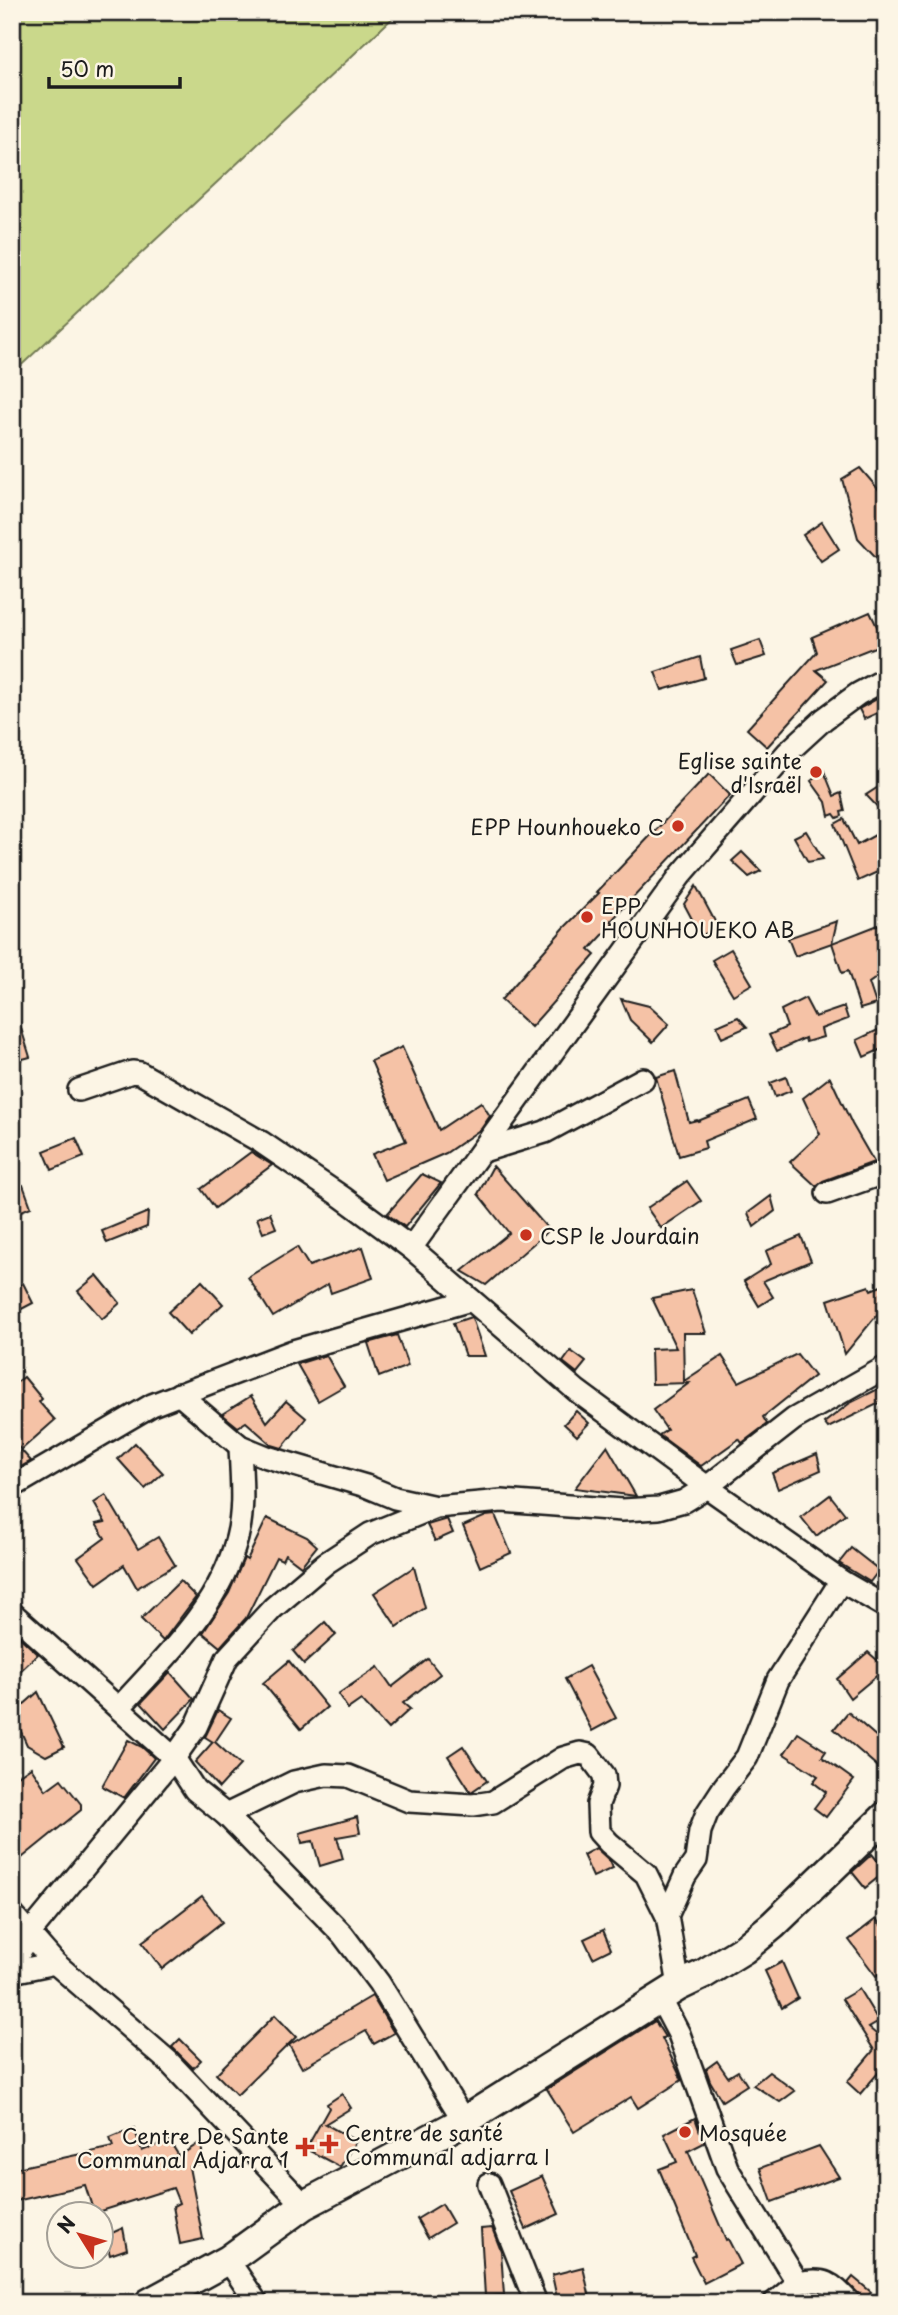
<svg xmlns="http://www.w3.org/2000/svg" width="898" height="2315" viewBox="0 0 898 2315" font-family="'Playpen Sans',sans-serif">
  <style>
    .green { fill: #cad88b; stroke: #737a54; stroke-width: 2 }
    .building { fill: #f5c2a6; stroke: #1c1c1c; stroke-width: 2 }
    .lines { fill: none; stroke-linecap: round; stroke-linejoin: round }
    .minor-casing { stroke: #1c1c1c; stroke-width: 26 }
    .major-casing { stroke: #1c1c1c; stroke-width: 33 }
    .path { stroke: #1c1c1c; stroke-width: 3.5; stroke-dasharray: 7 5; stroke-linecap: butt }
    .minor { stroke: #fcf5e5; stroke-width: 21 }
    .major { stroke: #fcf5e5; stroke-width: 28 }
    .poi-dot { fill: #c8321e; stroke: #fcf5e5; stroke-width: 2.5 }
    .labels { text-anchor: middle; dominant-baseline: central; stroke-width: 5; stroke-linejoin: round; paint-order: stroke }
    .poi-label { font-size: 21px; fill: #1c1c1c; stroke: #fcf5e5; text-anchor: start }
  </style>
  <rect width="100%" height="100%" fill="#fcf5e5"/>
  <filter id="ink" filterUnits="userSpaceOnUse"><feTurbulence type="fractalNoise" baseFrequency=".0143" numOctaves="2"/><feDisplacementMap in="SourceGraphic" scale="14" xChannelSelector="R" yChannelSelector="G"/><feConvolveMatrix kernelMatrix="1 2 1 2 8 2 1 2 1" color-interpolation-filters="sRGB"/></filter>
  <g filter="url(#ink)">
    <polygon class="green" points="12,12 399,12 12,374"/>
    <g class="building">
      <polygon points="860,468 886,498 886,568 858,538 842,479"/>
      <polygon points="822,522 839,549 821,561 803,535"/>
      <polygon points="870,612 885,643 816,670 828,680 767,747 747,729 817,652 812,637"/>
      <polygon points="760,640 766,656 737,665 731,650"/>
      <polygon points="700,657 704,678 662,690 655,672"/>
      <polygon points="886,694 886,709 864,719 859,709"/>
      <polygon points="824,771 834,796 841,793 845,811 841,812 842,816 837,818 834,814 829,816 826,802 811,781"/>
      <polygon points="709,774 730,795 611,921 614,923 589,950 595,955 531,1027 501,1000 564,928 599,893 597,892"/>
      <polygon points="886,782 886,816 866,795"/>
      <polygon points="844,819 857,845 886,829 886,868 858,881 835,824"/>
      <polygon points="806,831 823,859 808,862 794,837"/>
      <polygon points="742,852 761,871 749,877 732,861"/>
      <polygon points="696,886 718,927 701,936 684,904"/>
      <polygon points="837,921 832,943 795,956 788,938"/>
      <polygon points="886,922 886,971 869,983 876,1004 860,1009 848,971 842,973 832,943"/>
      <polygon points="731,949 752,984 733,995 712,960"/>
      <polygon points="805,998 815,1017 844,1007 848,1019 821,1029 823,1037 806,1042 805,1038 777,1051 769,1035 787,1027 781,1010"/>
      <polygon points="621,999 649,1006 669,1024 653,1042 630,1020"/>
      <polygon points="15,1009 30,1057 12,1062 12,1010"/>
      <polygon points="738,1017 747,1027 722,1038 717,1026"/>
      <polygon points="882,1028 886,1036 886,1047 864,1057 857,1040"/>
      <polygon points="402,1047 439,1130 481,1102 490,1116 481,1129 446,1153 384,1180 372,1154 406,1141 371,1061"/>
      <polygon points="675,1071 689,1122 697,1120 698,1121 749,1100 757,1119 704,1141 706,1148 679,1156 656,1077"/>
      <polygon points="786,1077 791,1091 775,1097 770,1083"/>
      <polygon points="830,1077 852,1124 874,1162 823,1181 816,1186 790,1162 820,1134 803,1098"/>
      <polygon points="76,1138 84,1157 52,1170 44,1151"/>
      <polygon points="251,1152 272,1165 215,1208 201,1189"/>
      <polygon points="493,1166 549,1230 486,1285 462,1271 509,1233 478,1194"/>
      <polygon points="422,1174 441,1183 405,1227 387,1214"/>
      <polygon points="687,1181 701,1201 661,1228 647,1208"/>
      <polygon points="23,1185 31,1207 12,1215 12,1190"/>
      <polygon points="771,1196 775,1211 754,1227 748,1213"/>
      <polygon points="148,1212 147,1227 107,1243 102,1231"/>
      <polygon points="270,1213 276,1228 263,1233 257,1218"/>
      <polygon points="801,1236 811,1261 763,1281 773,1297 759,1306 744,1281 771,1264 766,1251"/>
      <polygon points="297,1247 309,1266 363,1247 373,1278 331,1293 328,1284 273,1317 248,1277"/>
      <polygon points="97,1275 120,1303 102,1319 78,1291"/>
      <polygon points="202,1281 223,1304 189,1335 168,1312"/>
      <polygon points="23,1283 33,1303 12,1314 12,1289"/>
      <polygon points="886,1284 886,1304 845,1354 828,1300 869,1286 871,1290"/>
      <polygon points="692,1290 706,1333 683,1333 684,1381 722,1356 739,1382 797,1354 814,1376 763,1417 767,1424 742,1443 739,1439 701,1466 659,1435 667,1430 653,1410 689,1383 652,1384 651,1349 676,1348 652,1298"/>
      <polygon points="471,1317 472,1318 485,1356 465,1356 453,1323"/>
      <polygon points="397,1335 408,1366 379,1377 368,1343"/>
      <polygon points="571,1351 586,1362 577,1373 563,1362"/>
      <polygon points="326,1355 344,1386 318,1401 297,1364"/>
      <polygon points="24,1377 42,1399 39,1402 55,1420 21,1450 12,1440 12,1386"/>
      <polygon points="884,1386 886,1400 828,1428 824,1423 850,1403"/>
      <polygon points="251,1396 267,1422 286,1401 306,1418 282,1448 272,1445 246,1422 238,1427 222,1414"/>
      <polygon points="576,1411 589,1423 577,1436 564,1424"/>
      <polygon points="135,1443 163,1473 145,1489 118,1459"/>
      <polygon points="607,1446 636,1496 575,1488"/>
      <polygon points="21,1450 31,1461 15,1470 12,1467 12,1460"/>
      <polygon points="817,1454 821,1470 778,1489 772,1473"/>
      <polygon points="106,1495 138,1549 158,1537 175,1565 137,1588 124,1565 97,1584 78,1558 105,1538 96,1524 105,1522 94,1503"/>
      <polygon points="830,1495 845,1514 816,1536 801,1517"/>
      <polygon points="495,1515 511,1553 480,1567 463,1526 486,1516"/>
      <polygon points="267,1518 307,1537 317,1546 301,1566 285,1554 282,1560 276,1557 246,1618 220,1647 203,1633 229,1593 244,1558 247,1560"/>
      <polygon points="447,1519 453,1533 435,1541 427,1525"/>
      <polygon points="851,1548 879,1570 870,1582 839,1563"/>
      <polygon points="414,1567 425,1608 397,1627 374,1593"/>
      <polygon points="180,1581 196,1597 163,1641 141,1619"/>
      <polygon points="325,1622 336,1635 304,1664 293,1651"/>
      <polygon points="16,1634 38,1654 12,1679 12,1638"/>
      <polygon points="868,1652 886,1668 850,1698 837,1679"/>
      <polygon points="428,1659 440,1674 403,1703 410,1709 388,1729 361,1700 348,1709 338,1694 378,1667 392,1687"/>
      <polygon points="289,1661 327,1707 301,1729 263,1683"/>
      <polygon points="588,1666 616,1718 592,1731 565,1679"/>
      <polygon points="170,1672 194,1699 165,1729 141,1703"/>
      <polygon points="38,1692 64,1747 46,1756 27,1745 13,1714"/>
      <polygon points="218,1710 231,1718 215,1742 240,1765 219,1788 195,1762 213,1742 205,1737"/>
      <polygon points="848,1712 886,1745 886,1756 877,1766 834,1729"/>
      <polygon points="798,1733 826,1751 822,1757 854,1780 826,1817 814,1808 826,1792 813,1782 818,1776 784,1754"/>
      <polygon points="128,1740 142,1747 154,1758 124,1798 102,1786"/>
      <polygon points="463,1746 487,1781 471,1792 448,1756"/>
      <polygon points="31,1767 46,1790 61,1779 81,1804 81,1810 12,1866 12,1819 22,1811 12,1796 12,1780"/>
      <polygon points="357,1817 360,1833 337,1837 343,1859 320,1866 313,1841 302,1843 300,1833"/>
      <polygon points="596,1848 610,1861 613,1868 593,1877 583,1855"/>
      <polygon points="872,1854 886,1871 865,1888 852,1872"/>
      <polygon points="202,1896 222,1922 162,1969 142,1942"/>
      <polygon points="876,1919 886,1932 886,1969 876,1976 849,1940"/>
      <polygon points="603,1930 611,1949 593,1958 584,1939"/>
      <polygon points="782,1962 798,1998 782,2008 765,1971"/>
      <polygon points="859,1989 879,2022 869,2028 882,2039 886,2035 886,2070 884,2066 860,2094 847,2082 874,2050 842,1999"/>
      <polygon points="372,1996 394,2033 374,2044 366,2031 302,2068 289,2045"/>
      <polygon points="275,2015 296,2037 237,2095 216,2074"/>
      <polygon points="655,2021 665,2037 662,2038 682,2080 638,2108 631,2097 574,2132 547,2089"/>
      <polygon points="180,2039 201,2060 193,2068 172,2047"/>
      <polygon points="717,2061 728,2077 738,2071 747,2085 722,2101 710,2081 706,2069"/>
      <polygon points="769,2072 795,2091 780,2102 753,2085"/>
      <polygon points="342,2094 351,2108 325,2124 356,2141 340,2167 306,2149 329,2108 327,2104"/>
      <polygon points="695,2118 704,2143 688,2151 726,2240 728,2239 741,2264 704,2283 691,2257 695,2255 659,2169 677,2162 664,2134"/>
      <polygon points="134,2128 142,2151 169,2140 179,2156 201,2142 203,2162 189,2167 203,2239 180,2244 173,2206 179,2203 173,2188 94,2213 85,2185 12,2202 12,2169 113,2147 110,2138"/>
      <polygon points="819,2146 839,2177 772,2202 760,2168"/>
      <polygon points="542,2176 559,2214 526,2229 509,2191"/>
      <polygon points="442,2204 453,2223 428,2238 417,2219"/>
      <polygon points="123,2228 127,2249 110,2255 105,2236"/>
      <polygon points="492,2228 501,2251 504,2295 485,2296 481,2229"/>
      <polygon points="583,2267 590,2298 569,2303 558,2303 552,2275"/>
      <polygon points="853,2277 871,2292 863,2302 859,2294 848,2283"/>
    </g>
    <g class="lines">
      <defs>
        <g id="minor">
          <polyline points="79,1090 132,1072 140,1073 261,1142 342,1197 411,1248 577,1391 707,1487 841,1581 886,1607"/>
          <polyline points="483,1151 545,1132 643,1079"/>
          <polyline points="827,1193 886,1172"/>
          <polyline points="411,1248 680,876 788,752 824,719 858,694 886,679"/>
          <polyline points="179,1394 240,1446 267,1457 366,1486 395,1498 436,1507"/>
          <polyline points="12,1487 152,1405 293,1351 471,1300"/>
          <polyline points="12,1613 174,1758 195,1790 226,1815 343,1935 379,1983 464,2121"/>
          <path d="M119 1708C166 1656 219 1608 237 1538 245 1508 241 1476 240 1446"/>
          <polyline points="226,1815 294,1782 326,1775 348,1776 409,1801 473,1805 493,1802 563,1758 580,1753 589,1755 604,1775 605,1786 598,1804 599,1832 609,1843 646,1874 667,1916 679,1986"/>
          <polyline points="12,1914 55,1963 168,2061 304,2205"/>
          <polyline points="667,1916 685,1876 696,1860 700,1831 707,1813 724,1787 747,1757 778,1680 841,1581"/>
          <polyline points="12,1966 30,1933 174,1758 196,1727 227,1658 273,1608 326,1563 370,1534 436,1507 502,1501 622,1510 659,1508 684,1501 707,1487 794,1419 886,1367"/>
          <polyline points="12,1972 55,1963"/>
          <path d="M660 1998 679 2034 727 2168 798 2283C826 2277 831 2283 850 2303"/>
          <polyline points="489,2184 536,2303"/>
          <polyline points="228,2260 257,2303"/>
          <polyline points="774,2303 798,2283"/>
        </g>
        <polyline id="major" points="149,2303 228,2260 304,2205 464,2121 679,1986 702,1975 744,1949 773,1925 886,1816"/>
      </defs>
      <use href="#minor" class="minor-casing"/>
      <use href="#major" class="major-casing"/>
      <polyline class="path" points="886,325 886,365"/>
      <use href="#minor" class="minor"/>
      <use href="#major" class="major"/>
    </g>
  </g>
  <g class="poi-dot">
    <circle cx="816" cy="772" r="7"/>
    <circle cx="678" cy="826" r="7"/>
    <circle cx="587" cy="917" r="7"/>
    <circle cx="526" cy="1235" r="7"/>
    <circle cx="685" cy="2132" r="7"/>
    <path d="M325.5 2133.5h7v7h7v7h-7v7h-7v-7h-7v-7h7z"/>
    <path d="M301.5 2136.5h7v7h7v7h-7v7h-7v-7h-7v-7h7z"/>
  </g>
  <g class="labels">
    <g class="poi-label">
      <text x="802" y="760" text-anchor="end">Eglise sainte<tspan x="802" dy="24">d'Israël</tspan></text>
      <text x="664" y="826" text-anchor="end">EPP Hounhoueko C</text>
      <text x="601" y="905">EPP<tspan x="601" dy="24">HOUNHOUEKO AB</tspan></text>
      <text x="540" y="1235">CSP le Jourdain</text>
      <text x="345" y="2132">Centre de santé<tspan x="345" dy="24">Communal adjarra I</tspan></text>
      <text x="699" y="2132">Mosquée</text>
      <text x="289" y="2135" text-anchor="end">Centre De Sante<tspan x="289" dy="24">Communal Adjarra 1</tspan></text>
    </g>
  </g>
  <rect width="898" height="2315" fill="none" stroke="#fcf5e5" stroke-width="42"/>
  <rect x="21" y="21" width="856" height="2273" fill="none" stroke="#1c1c1c" stroke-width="2.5" filter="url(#ink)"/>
  <g transform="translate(80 2235) rotate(307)"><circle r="33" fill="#fcf5e5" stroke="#a29e95" stroke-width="2"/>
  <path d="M0-5L12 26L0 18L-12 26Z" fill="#c8321e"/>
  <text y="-10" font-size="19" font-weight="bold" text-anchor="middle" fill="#1c1c1c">N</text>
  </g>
  <path d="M49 77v10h131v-10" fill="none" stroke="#1c1c1c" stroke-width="3.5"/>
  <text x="60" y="77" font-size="21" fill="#1c1c1c" stroke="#fcf5e5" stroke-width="5" paint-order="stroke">50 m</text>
</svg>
